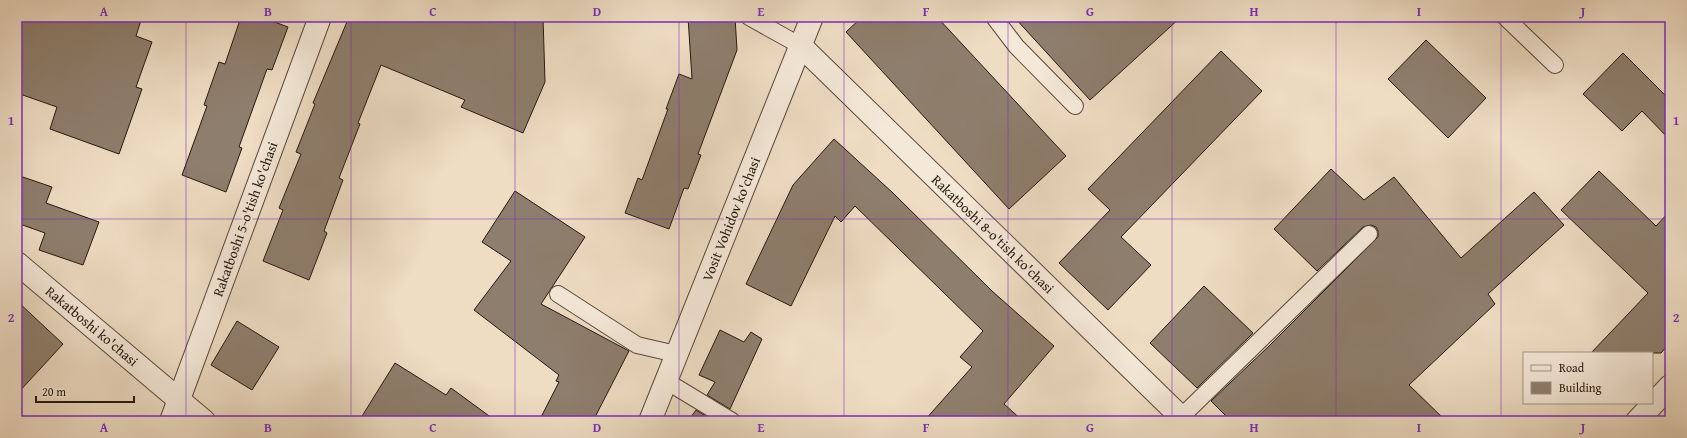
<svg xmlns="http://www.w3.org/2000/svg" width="1687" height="438" viewBox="0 0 1687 438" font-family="'Gentium Book Plus',serif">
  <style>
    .building { fill: #8e7e6d; stroke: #27180f }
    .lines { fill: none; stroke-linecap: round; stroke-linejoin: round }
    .lane-casing { stroke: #59493c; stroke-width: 18 }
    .street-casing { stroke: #59493c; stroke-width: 24 }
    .lane { stroke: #f4e8d8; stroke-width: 16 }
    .street { stroke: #f4e8d8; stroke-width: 22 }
    .grid { fill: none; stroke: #7b2cbf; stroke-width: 1; stroke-opacity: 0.55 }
    .labels { text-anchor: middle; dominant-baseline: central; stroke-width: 4; stroke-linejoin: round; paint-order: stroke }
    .street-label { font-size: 14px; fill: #27180f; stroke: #f4e8d8 }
    .neatline { fill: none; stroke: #7b2cbf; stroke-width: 1.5 }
    .grid-label { font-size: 13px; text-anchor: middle; font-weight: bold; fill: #7b2cbf }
  </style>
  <rect width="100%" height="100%" fill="#eedcc3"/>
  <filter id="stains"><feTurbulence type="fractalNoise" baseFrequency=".005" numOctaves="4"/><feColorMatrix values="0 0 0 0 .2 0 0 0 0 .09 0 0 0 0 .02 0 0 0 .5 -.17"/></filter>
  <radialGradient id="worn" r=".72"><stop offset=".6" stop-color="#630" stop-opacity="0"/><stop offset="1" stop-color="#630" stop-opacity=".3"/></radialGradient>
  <g class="building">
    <polygon points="17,17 142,17 136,36 152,42 136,87 142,89 119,154 50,129 57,107 17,93"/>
    <polygon points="241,17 261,17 288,27 272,70 267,69 239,147 242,148 226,192 182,175 207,106 204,105 219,62 225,64"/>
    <polygon points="349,17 543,17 545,82 523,133 461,107 465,100 381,65 358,123 360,124 339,178 343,180 324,231 327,233 309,280 263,261 283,210 279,208 301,154 296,152 315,104 313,103"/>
    <polygon points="688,17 735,17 737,50 698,154 701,155 688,189 684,188 669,229 625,213 638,178 642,180 668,109 666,109 679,74 692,79"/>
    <polygon points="862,17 937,17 1066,156 1009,209 846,32"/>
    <polygon points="1014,17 1181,17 1090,100"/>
    <polygon points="1426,40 1486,98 1448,138 1388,79"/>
    <polygon points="1221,51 1262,91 1121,237 1151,265 1108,310 1059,263 1110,210 1088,189"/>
    <polygon points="1623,53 1670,100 1670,140 1642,111 1622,131 1583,94"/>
    <polygon points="834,139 893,193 992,291 1054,346 1004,404 1023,421 924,421 972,367 960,357 983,331 855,206 841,222 835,216 791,306 746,284 793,185"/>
    <polygon points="1331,169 1364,200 1394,177 1461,258 1534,192 1564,225 1488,294 1495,304 1409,385 1446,421 1231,421 1211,401 1268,347 1378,237 1378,231 1376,227 1371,225 1363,227 1317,271 1274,229"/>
    <polygon points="1599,171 1656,226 1670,211 1670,343 1661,353 1591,353 1648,293 1561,210"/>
    <polygon points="17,175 52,187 46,203 99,222 83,265 39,250 45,233 17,223"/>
    <polygon points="515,191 585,237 541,304 629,351 593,421 539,421 559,382 556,381 559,375 474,310 511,261 482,242"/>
    <polygon points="1204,286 1253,333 1197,388 1150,343"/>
    <polygon points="17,301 63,344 17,394"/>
    <polygon points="237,321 279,347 252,390 211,365"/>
    <polygon points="720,330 744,342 751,332 762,339 730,409 707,395 715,382 699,375"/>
    <polygon points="395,363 446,395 451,388 496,421 359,421"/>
    <polygon points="696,410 714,421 688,421"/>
  </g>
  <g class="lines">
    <defs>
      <g id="lane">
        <polyline points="749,17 801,46"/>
        <polyline points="994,17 1016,46 1075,106"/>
        <polyline points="1505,17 1555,65"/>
        <polyline points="558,294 637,345 676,354"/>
        <polyline points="666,381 732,421"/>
        <polyline points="1181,417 1369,234"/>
      </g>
      <g id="street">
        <polyline points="801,46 1185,421"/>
        <polyline points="17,263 204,421"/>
        <polyline points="171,421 320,17"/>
        <polyline points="650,421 812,17"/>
        <polyline points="1637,421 1670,386"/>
      </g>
    </defs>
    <use href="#lane" class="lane-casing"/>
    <use href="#street" class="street-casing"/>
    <use href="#lane" class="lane"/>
    <use href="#street" class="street"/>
  </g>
  <path class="grid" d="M186 17V421M351 17V421M515 17V421M679 17V421M844 17V421M1008 17V421M1172 17V421M1336 17V421M1501 17V421M17 219H1670"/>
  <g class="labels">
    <g class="street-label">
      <text transform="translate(245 219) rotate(-70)">Rakatboshi 5-o'tish ko'chasi</text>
      <text transform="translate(731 219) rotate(-68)">Vosit Vohidov ko'chasi</text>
      <text transform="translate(993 234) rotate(44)">Rakatboshi 8-o'tish ko'chasi</text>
      <text transform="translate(92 326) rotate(40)">Rakatboshi ko'chasi</text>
    </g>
  </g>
  <rect width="1687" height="438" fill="none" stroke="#eedcc3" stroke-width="44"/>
  <rect x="1523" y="352" width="130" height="52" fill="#f4e8d8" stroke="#a29588"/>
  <rect x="1531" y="365" width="20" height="6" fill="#f4e8d8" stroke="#a29588"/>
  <text x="1559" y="372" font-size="12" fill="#27180f">Road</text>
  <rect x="1531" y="382" width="20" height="12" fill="#8e7e6d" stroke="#a29588"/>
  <text x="1559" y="392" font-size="12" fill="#27180f">Building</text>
  <path d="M36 396v6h98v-6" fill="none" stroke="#27180f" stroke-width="2"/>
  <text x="42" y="396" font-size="12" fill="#27180f" stroke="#f4e8d8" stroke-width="3" paint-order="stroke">20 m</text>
  <rect x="22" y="22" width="1643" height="394" class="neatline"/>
  <g class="grid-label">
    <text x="104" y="16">A</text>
    <text x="268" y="16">B</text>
    <text x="433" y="16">C</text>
    <text x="597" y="16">D</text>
    <text x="761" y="16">E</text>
    <text x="926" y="16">F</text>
    <text x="1090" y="16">G</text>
    <text x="1254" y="16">H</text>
    <text x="1419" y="16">I</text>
    <text x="1583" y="16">J</text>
    <text x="11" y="125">1</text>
    <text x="1676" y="125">1</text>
    <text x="11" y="322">2</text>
    <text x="1676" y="322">2</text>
    <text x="104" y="432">A</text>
    <text x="268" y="432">B</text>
    <text x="433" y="432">C</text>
    <text x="597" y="432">D</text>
    <text x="761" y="432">E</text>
    <text x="926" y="432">F</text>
    <text x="1090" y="432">G</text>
    <text x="1254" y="432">H</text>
    <text x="1419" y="432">I</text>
    <text x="1583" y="432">J</text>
  </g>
  <rect width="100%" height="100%" filter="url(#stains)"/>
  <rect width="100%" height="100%" fill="url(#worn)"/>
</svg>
